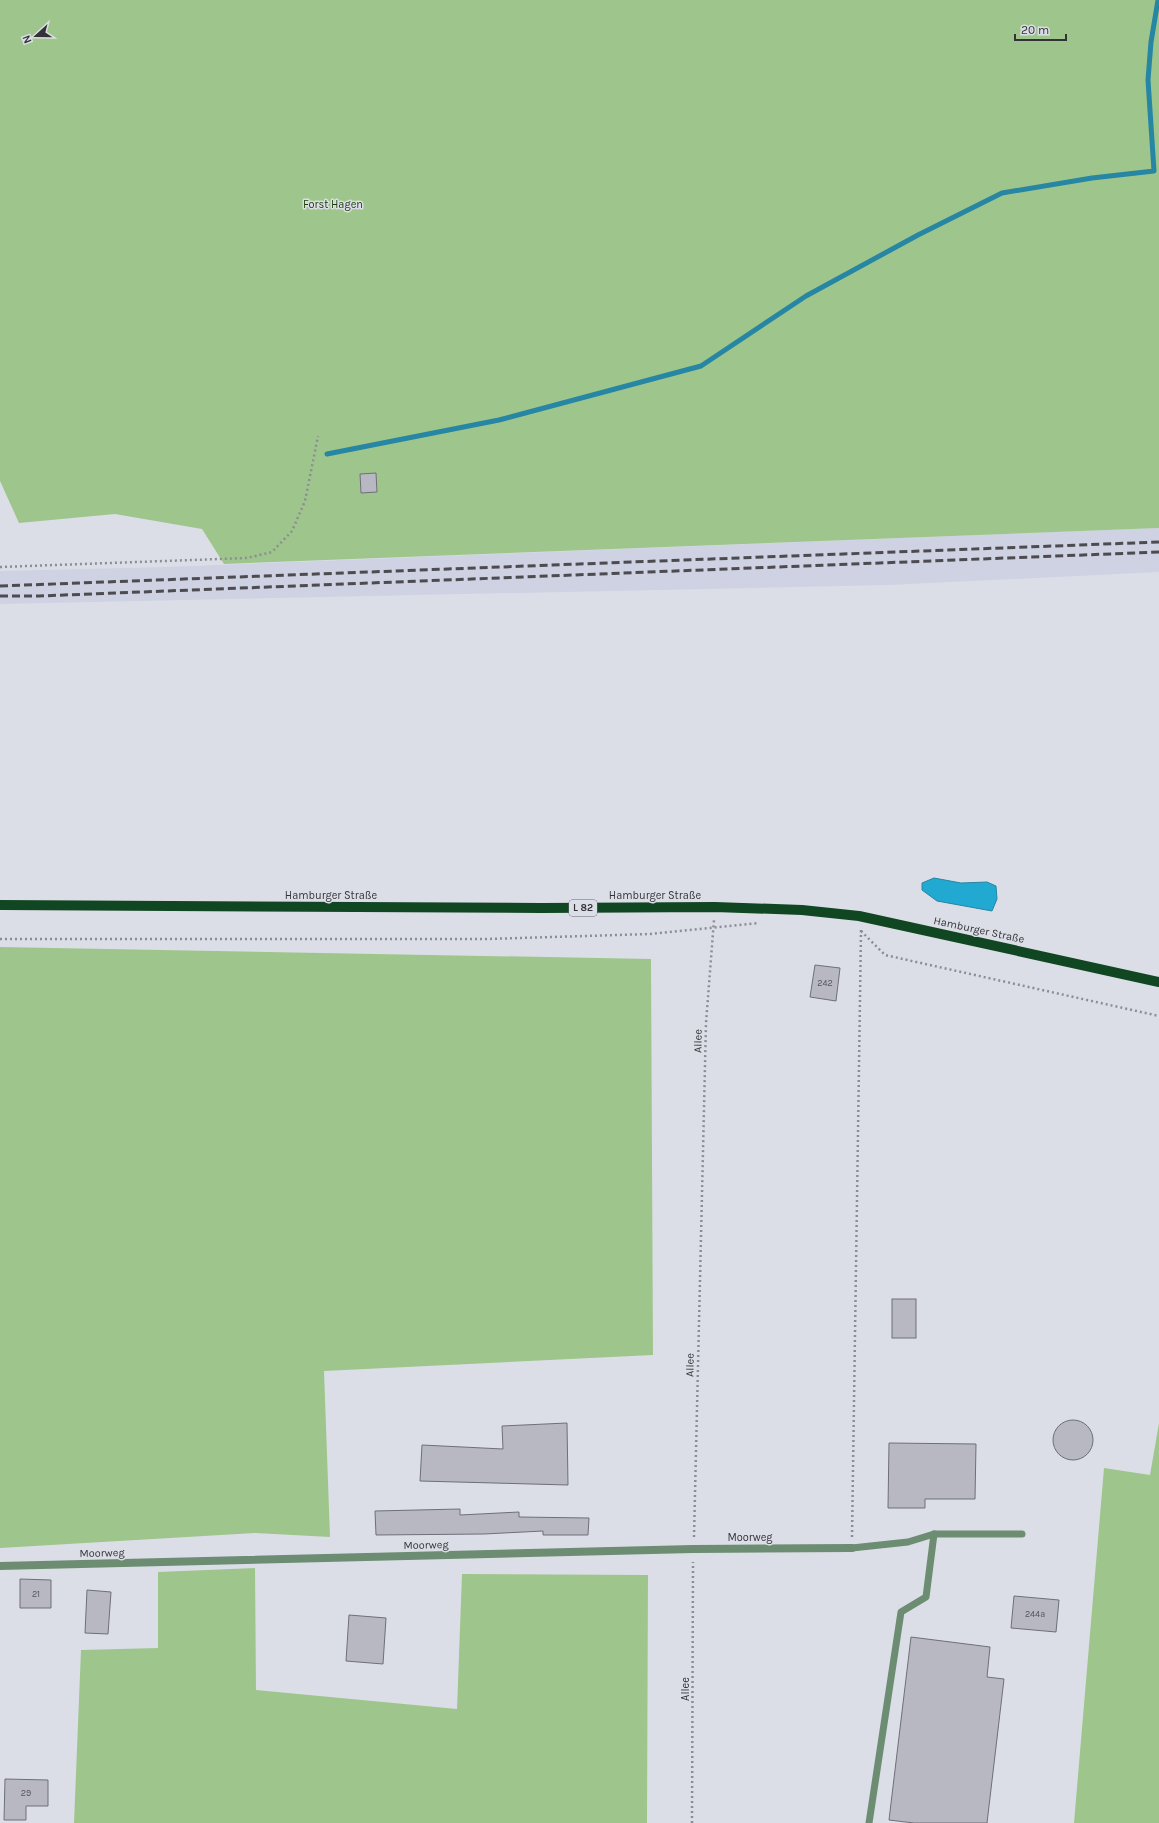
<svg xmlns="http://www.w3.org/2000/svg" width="1159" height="1823" viewBox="0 0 1159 1823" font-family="Karla,sans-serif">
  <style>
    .built { fill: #cfd2e2 }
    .green { fill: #9ec68c }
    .water { fill: #21a9d1; stroke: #2686a3 }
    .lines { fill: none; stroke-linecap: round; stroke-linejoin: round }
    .stream { stroke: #2686a3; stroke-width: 5 }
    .building { fill: #b7b8c1; stroke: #6e6f77 }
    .path { stroke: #8c8d94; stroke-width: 2.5; stroke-dasharray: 2 3; stroke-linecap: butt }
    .lane { stroke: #6c8d72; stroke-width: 7 }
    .street { stroke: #6c8d72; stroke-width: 8 }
    .primary { stroke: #114622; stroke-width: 10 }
    .rail { stroke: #4b4b50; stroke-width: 3; stroke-dasharray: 8 4; stroke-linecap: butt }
    .labels { text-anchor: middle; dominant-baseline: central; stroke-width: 3; stroke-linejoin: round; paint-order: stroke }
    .number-label { font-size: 9px; fill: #54545a }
    .shield { fill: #dcdee7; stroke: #66666c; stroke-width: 1 }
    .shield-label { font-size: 10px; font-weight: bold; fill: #333337 }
    .park-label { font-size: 11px; fill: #183a02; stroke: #dcdee7 }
    .street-label { font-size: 11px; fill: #333337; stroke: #dcdee7 }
  </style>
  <rect width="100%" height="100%" fill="#dcdee7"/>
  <polygon class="built" points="1159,528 1159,572 889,585 0,604 0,571 166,567"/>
  <g class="green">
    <polygon points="0,0 1159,0 1159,528 224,564 202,529 115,514 19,523 0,481"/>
    <polygon points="0,947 651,959 653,1355 324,1371 330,1537 255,1533 0,1548"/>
    <polygon points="1159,1423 1159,1823 1074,1823 1104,1468 1150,1475"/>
    <polygon points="255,1568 256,1690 457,1709 462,1574 648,1575 647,1823 74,1823 81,1650 158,1648 158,1572"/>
  </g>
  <polygon class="water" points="934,878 961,883 987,882 996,886 997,899 992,911 937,901 922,890 922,883"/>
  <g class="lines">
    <polyline class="stream" points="327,454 499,420 701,366 806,296 918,235 1002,193 1092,178 1154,171 1148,80 1151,42 1158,0"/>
  </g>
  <g class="building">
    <polygon points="376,473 377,492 361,493 360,474"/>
    <polygon points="815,965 840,968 836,1001 810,997"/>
    <rect x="892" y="1299" width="24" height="39"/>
    <circle cx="1073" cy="1440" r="20"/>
    <polygon points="567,1423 568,1485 420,1481 422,1445 503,1449 502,1426"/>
    <polygon points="889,1443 976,1444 975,1499 925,1499 925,1508 888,1508"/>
    <polygon points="460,1509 460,1515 519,1512 519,1517 589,1518 588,1535 543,1535 543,1531 484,1534 376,1535 375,1511"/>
    <polygon points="20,1579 51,1580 51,1608 20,1608"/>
    <polygon points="87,1590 111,1592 108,1634 85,1633"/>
    <polygon points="1014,1596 1059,1600 1056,1632 1011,1628"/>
    <polygon points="349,1615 386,1618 383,1664 346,1661"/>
    <polygon points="911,1637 990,1647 987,1677 1004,1679 987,1823 914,1823 889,1820"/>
    <polygon points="5,1779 48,1780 48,1806 26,1806 26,1820 4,1820"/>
  </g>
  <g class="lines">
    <g class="path">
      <polyline points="0,567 247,558 272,552 292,531 305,501 318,436"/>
      <polyline points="861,931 885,955 1159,1016"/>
      <polyline points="0,939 487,939 650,934 759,923"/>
      <polyline points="694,1537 706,1023 714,920"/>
      <polyline points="852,1537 861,930"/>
      <polyline points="692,1823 693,1562"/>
    </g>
    <g class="lane">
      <polyline points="852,1548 908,1542 934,1534 1022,1534"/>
      <polyline points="869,1823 901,1612 926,1597 934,1534"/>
    </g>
    <polyline class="street" points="0,1566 693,1549 852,1548"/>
    <polyline class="primary" points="0,905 541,908 715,907 802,910 859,916 1159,982"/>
    <g class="rail">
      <polyline points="0,586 1159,542"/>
      <polyline points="0,596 39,596 1159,552"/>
    </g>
  </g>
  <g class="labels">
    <g class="number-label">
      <text x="825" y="983">242</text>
      <text x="36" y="1594">21</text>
      <text x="1035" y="1614">244a</text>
      <text x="26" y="1793">29</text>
    </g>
    <rect class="shield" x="569" y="900" width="28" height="16" rx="3"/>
    <g class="shield-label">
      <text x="583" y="908">L 82</text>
    </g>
    <g class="park-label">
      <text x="333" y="204">Forst Hagen</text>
    </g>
    <g class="street-label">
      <text x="331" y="895">Hamburger Straße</text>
      <text x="655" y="895">Hamburger Straße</text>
      <text transform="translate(979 930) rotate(12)">Hamburger Straße</text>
      <text transform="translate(698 1041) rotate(-89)">Allee</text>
      <text transform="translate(690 1365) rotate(-89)">Allee</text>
      <text x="750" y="1537">Moorweg</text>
      <text transform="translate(426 1545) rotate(-1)">Moorweg</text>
      <text transform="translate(102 1553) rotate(-1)">Moorweg</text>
      <text transform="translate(685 1689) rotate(-90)">Allee</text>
    </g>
  </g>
  <g transform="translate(36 36) rotate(249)" stroke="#dcdee7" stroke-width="3" paint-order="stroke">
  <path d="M0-3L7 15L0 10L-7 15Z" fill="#333337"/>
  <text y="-6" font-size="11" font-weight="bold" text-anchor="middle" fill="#333337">N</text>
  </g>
  <path d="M1015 34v6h51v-6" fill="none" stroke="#333337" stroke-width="2"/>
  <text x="1021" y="34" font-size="12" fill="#333337" stroke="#dcdee7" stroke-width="3" paint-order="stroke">20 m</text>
</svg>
